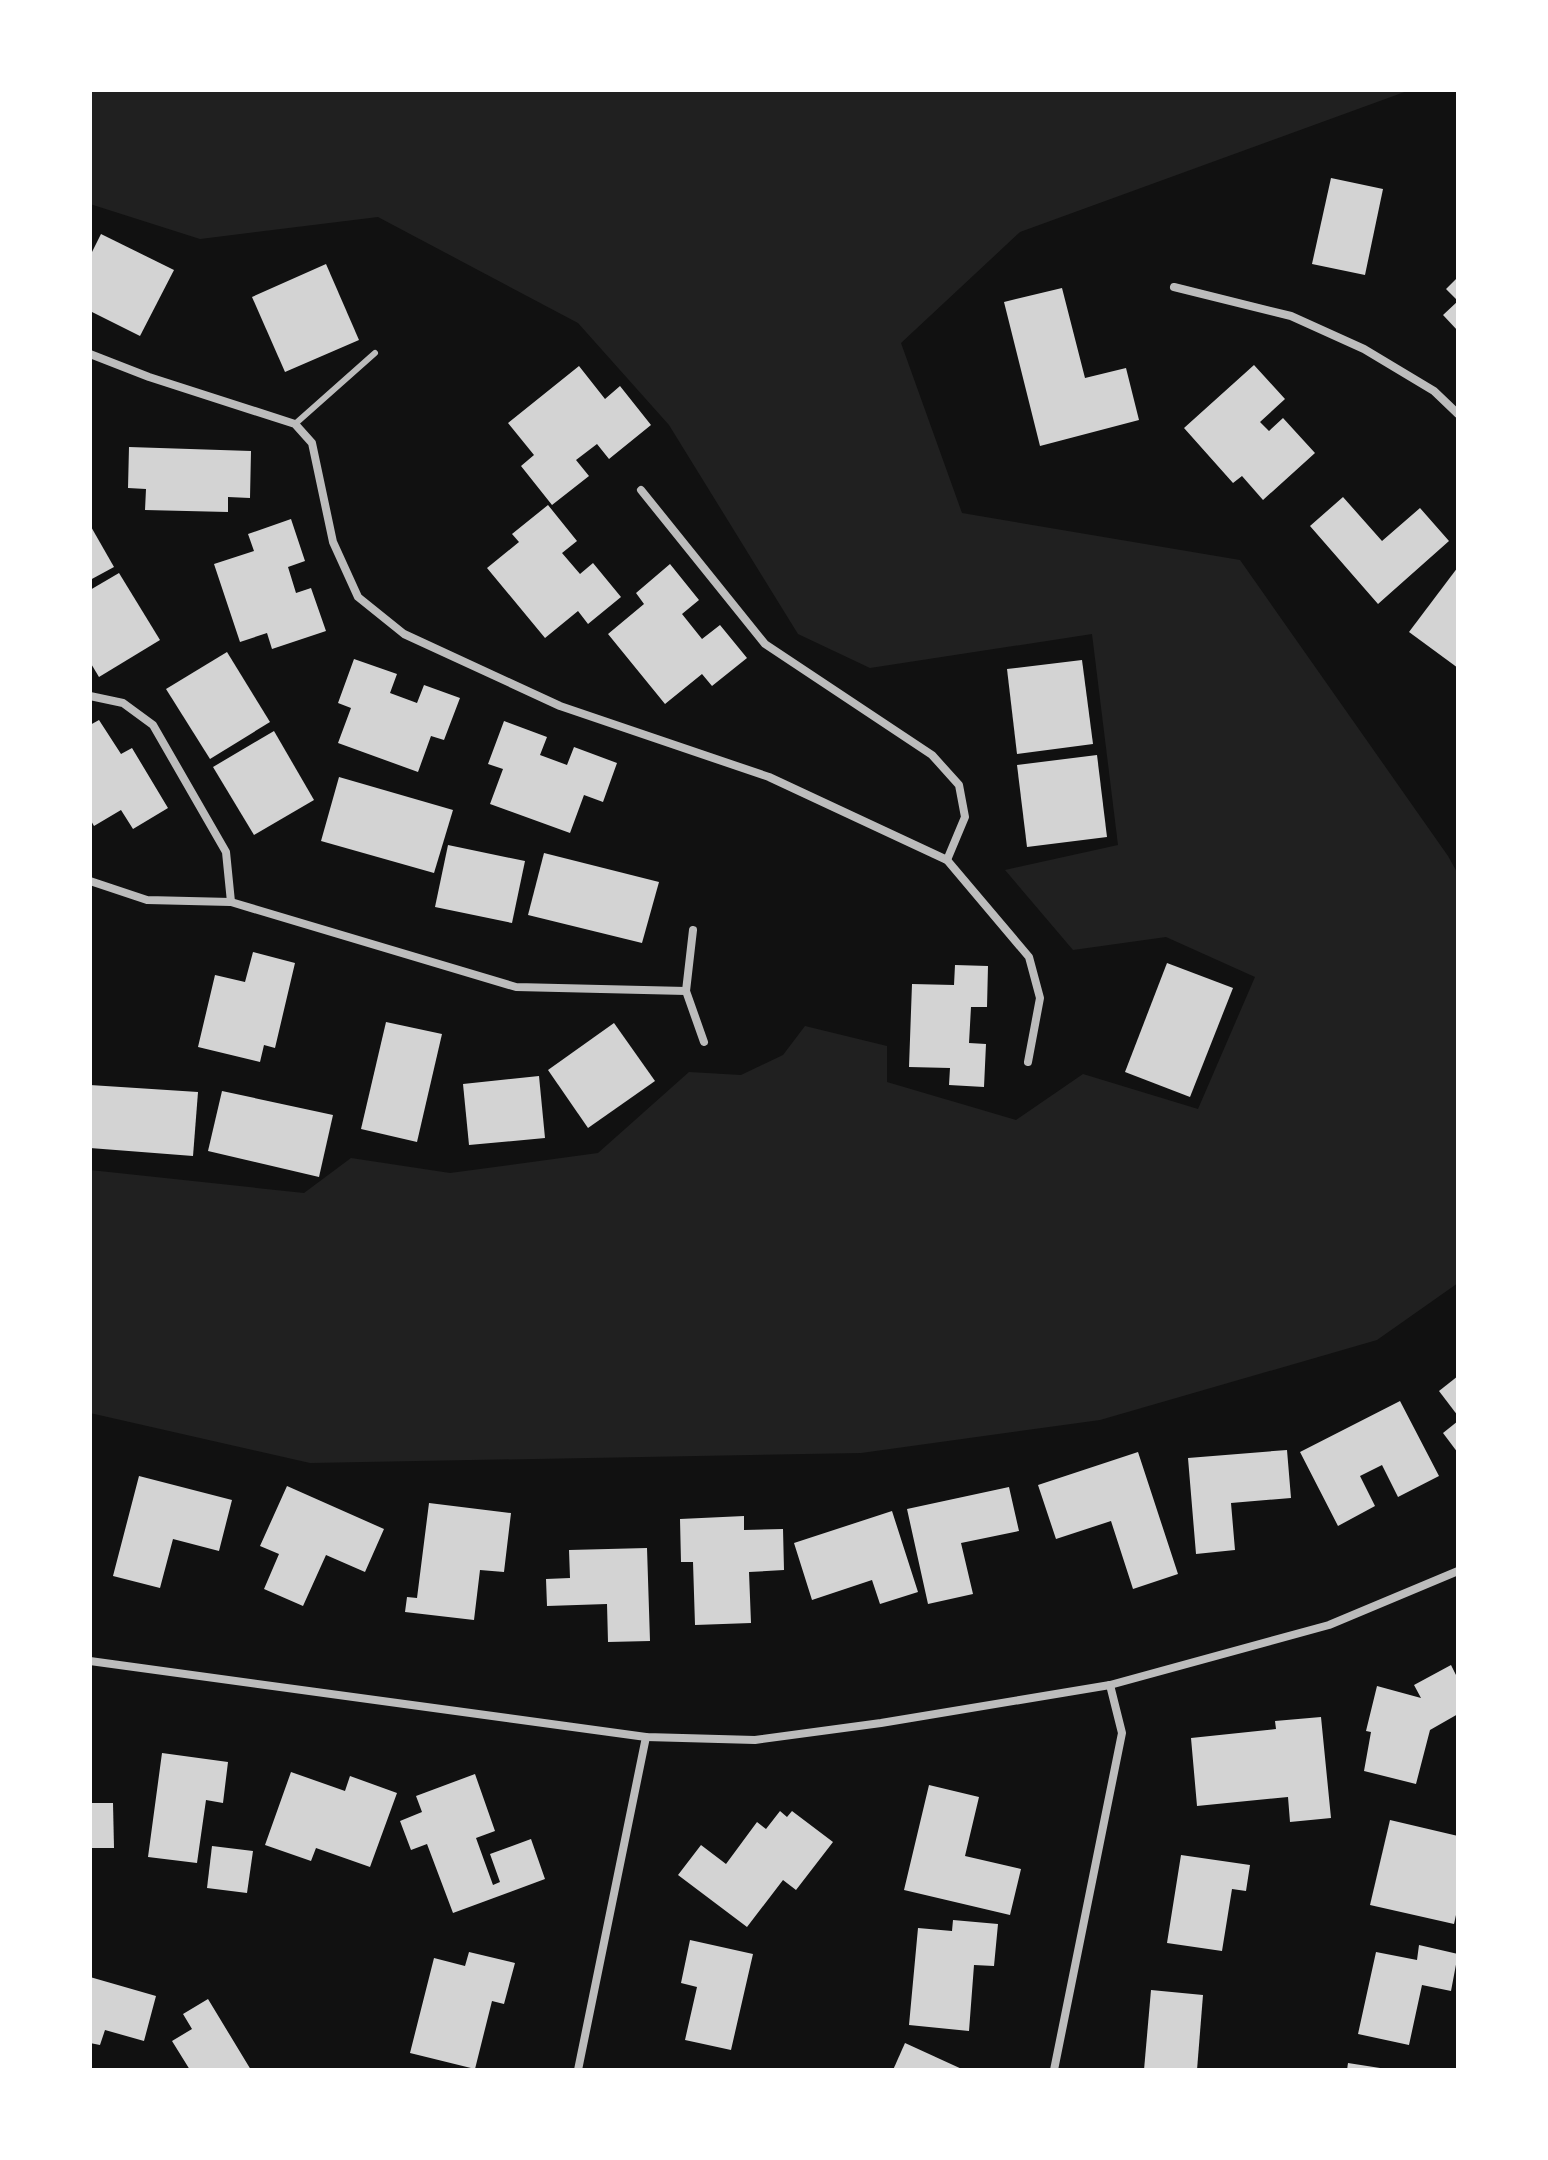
<svg xmlns="http://www.w3.org/2000/svg" width="1548" height="2160" viewBox="0 0 1548 2160" font-family="'DM Sans',sans-serif">
  <style>
    .green { fill: #202020 }
    .building { fill: #d3d3d3 }
    .lines { fill: none; stroke-linecap: round; stroke-linejoin: round }
    .service { stroke: #bcbcbc; stroke-width: 6 }
    .minor { stroke: #bcbcbc; stroke-width: 8 }
  </style>
  <rect width="100%" height="100%" fill="#111"/>
  <polygon class="green" points="90,90 1410,90 1020,232 901,343 962,513 1240,560 1448,856 1458,874 1458,1283 1377,1340 1100,1420 861,1453 310,1463 90,1413 90,1170 304,1193 351,1158 450,1173 598,1153 689,1072 741,1075 783,1055 805,1026 887,1046 887,1082 1016,1120 1083,1074 1198,1109 1255,977 1166,937 1073,950 1005,870 1118,845 1092,634 870,668 798,634 669,425 578,323 378,217 200,239 90,204"/>
  <g class="building">
    <polygon points="1331,178 1383,189 1365,275 1312,264"/>
    <polygon points="101,234 174,270 140,336 90,311 90,256"/>
    <polygon points="326,264 359,340 285,372 252,297"/>
    <polygon points="1458,277 1458,331 1443,315 1458,301 1446,289"/>
    <polygon points="1062,288 1085,378 1126,368 1139,420 1040,446 1004,302"/>
    <polygon points="1254,365 1285,399 1260,422 1269,431 1283,418 1315,453 1263,500 1242,476 1233,483 1184,428"/>
    <polygon points="579,366 605,399 620,386 651,425 609,459 597,444 576,460 589,476 552,505 521,466 534,455 508,423"/>
    <polygon points="129,447 251,451 250,498 228,497 228,512 145,510 146,489 128,488"/>
    <polygon points="1343,497 1382,541 1420,508 1449,541 1378,604 1310,526"/>
    <polygon points="548,505 577,541 562,553 580,574 593,563 621,597 588,624 578,611 545,638 487,568 519,542 512,534"/>
    <polygon points="291,519 305,561 288,567 296,593 311,588 326,631 272,649 267,633 240,642 214,564 254,551 248,534"/>
    <polygon points="90,525 114,567 90,580"/>
    <polygon points="670,564 699,600 682,614 702,639 720,625 747,658 712,686 702,674 665,704 608,634 644,604 636,593"/>
    <polygon points="1458,567 1458,668 1409,632"/>
    <polygon points="119,573 160,640 99,677 90,662 90,590"/>
    <polygon points="227,652 270,722 210,759 166,689"/>
    <polygon points="354,659 397,674 390,693 417,703 424,685 460,698 444,740 431,736 418,772 338,743 351,708 338,703"/>
    <polygon points="1082,660 1093,744 1017,754 1007,669"/>
    <polygon points="99,720 121,754 132,748 168,808 133,829 121,810 94,826 90,819 90,725"/>
    <polygon points="504,721 547,737 540,755 567,765 574,747 617,763 603,802 584,795 570,833 490,804 503,769 488,764"/>
    <polygon points="274,731 314,800 254,835 213,767"/>
    <polygon points="1097,755 1107,837 1027,847 1017,765"/>
    <polygon points="339,777 453,810 434,873 321,841"/>
    <polygon points="448,845 525,861 512,923 435,907"/>
    <polygon points="544,853 659,882 642,943 528,915"/>
    <polygon points="253,952 295,963 275,1048 264,1045 260,1062 198,1047 215,975 245,982"/>
    <polygon points="1167,963 1233,988 1190,1097 1125,1072"/>
    <polygon points="955,965 988,966 987,1007 971,1007 969,1043 986,1044 984,1087 949,1085 950,1068 909,1067 912,984 954,985"/>
    <polygon points="386,1022 442,1034 417,1142 361,1129"/>
    <polygon points="614,1023 655,1081 588,1128 548,1070"/>
    <polygon points="539,1076 545,1138 469,1145 463,1084"/>
    <polygon points="90,1085 198,1092 193,1156 90,1148"/>
    <polygon points="222,1091 333,1115 319,1177 208,1151"/>
    <polygon points="1458,1376 1458,1416 1439,1391"/>
    <polygon points="1400,1401 1439,1476 1398,1497 1382,1465 1360,1476 1375,1506 1338,1526 1300,1452"/>
    <polygon points="1458,1421 1458,1453 1443,1433"/>
    <polygon points="1287,1450 1291,1498 1231,1503 1235,1550 1196,1554 1188,1458"/>
    <polygon points="1138,1452 1178,1574 1133,1589 1111,1521 1056,1539 1038,1485"/>
    <polygon points="139,1476 232,1500 219,1551 173,1539 160,1588 113,1576"/>
    <polygon points="287,1486 384,1529 365,1572 326,1555 303,1606 264,1589 279,1554 260,1546"/>
    <polygon points="1009,1487 1019,1531 961,1543 973,1594 928,1604 907,1509"/>
    <polygon points="429,1503 511,1513 504,1572 480,1570 474,1620 405,1612 407,1597 417,1598"/>
    <polygon points="892,1511 918,1592 880,1604 872,1580 812,1600 794,1543"/>
    <polygon points="744,1516 744,1530 783,1529 784,1570 749,1572 751,1623 695,1625 693,1562 681,1562 680,1519"/>
    <polygon points="647,1548 650,1641 608,1642 607,1604 547,1606 546,1579 570,1578 569,1550"/>
    <polygon points="1451,1665 1458,1679 1458,1714 1430,1730 1416,1784 1364,1771 1371,1732 1366,1731 1377,1686 1421,1698 1414,1685"/>
    <polygon points="1321,1717 1331,1818 1290,1822 1288,1797 1197,1806 1191,1738 1276,1729 1275,1721"/>
    <polygon points="162,1753 228,1762 223,1803 206,1800 197,1863 148,1857"/>
    <polygon points="291,1772 345,1791 350,1776 397,1793 370,1867 316,1848 311,1861 265,1845"/>
    <polygon points="475,1774 495,1831 476,1838 493,1885 500,1882 490,1854 531,1839 545,1879 453,1913 427,1844 411,1850 400,1821 422,1812 416,1796"/>
    <polygon points="929,1785 979,1797 965,1856 1021,1869 1010,1915 904,1890"/>
    <polygon points="90,1803 113,1803 114,1848 90,1848"/>
    <polygon points="780,1811 787,1817 792,1811 833,1842 796,1890 783,1880 747,1927 678,1875 701,1845 726,1864 757,1822 766,1829"/>
    <polygon points="1390,1820 1458,1836 1458,1906 1454,1924 1370,1905"/>
    <polygon points="212,1846 253,1851 247,1893 207,1888"/>
    <polygon points="1181,1855 1250,1865 1246,1891 1232,1889 1222,1951 1167,1943"/>
    <polygon points="953,1920 998,1924 994,1966 974,1965 969,2031 909,2025 918,1928 952,1931"/>
    <polygon points="690,1940 753,1954 731,2050 685,2040 697,1987 681,1983"/>
    <polygon points="1419,1945 1458,1954 1451,1991 1422,1985 1409,2045 1358,2034 1376,1952 1417,1960"/>
    <polygon points="469,1952 515,1963 504,2004 492,2001 475,2069 410,2053 434,1958 465,1966"/>
    <polygon points="90,1977 156,1996 144,2041 105,2030 100,2045 90,2043"/>
    <polygon points="1151,1990 1203,1995 1197,2070 1144,2070"/>
    <polygon points="208,1999 251,2070 190,2070 172,2041 192,2029 183,2014"/>
    <polygon points="905,2043 964,2070 893,2070"/>
    <polygon points="1348,2063 1380,2068 1380,2070 1347,2070"/>
  </g>
  <g class="lines">
    <polyline class="service" points="295,424 375,353"/>
    <g class="minor">
      <polyline points="1174,287 1291,316 1364,349 1434,391 1458,414"/>
      <polyline points="90,354 149,377 295,424 312,443 333,542 358,597 404,634 560,706 769,777 947,860 1029,957 1040,998 1028,1062"/>
      <polyline points="641,490 765,644 932,755 959,785 965,817 947,860"/>
      <polyline points="90,696 123,703 153,725 226,852 231,902"/>
      <polyline points="90,881 147,900 231,902 516,987 686,991"/>
      <polyline points="693,930 686,991 704,1042"/>
      <polyline points="90,1661 646,1737 755,1740 881,1723 1110,1685 1329,1625 1458,1571"/>
      <polyline points="578,2070 646,1737"/>
      <polyline points="1054,2070 1122,1733 1110,1685"/>
    </g>
  </g>
  <rect width="1548" height="2160" fill="none" stroke="#ffffff" stroke-width="184"/>
</svg>
